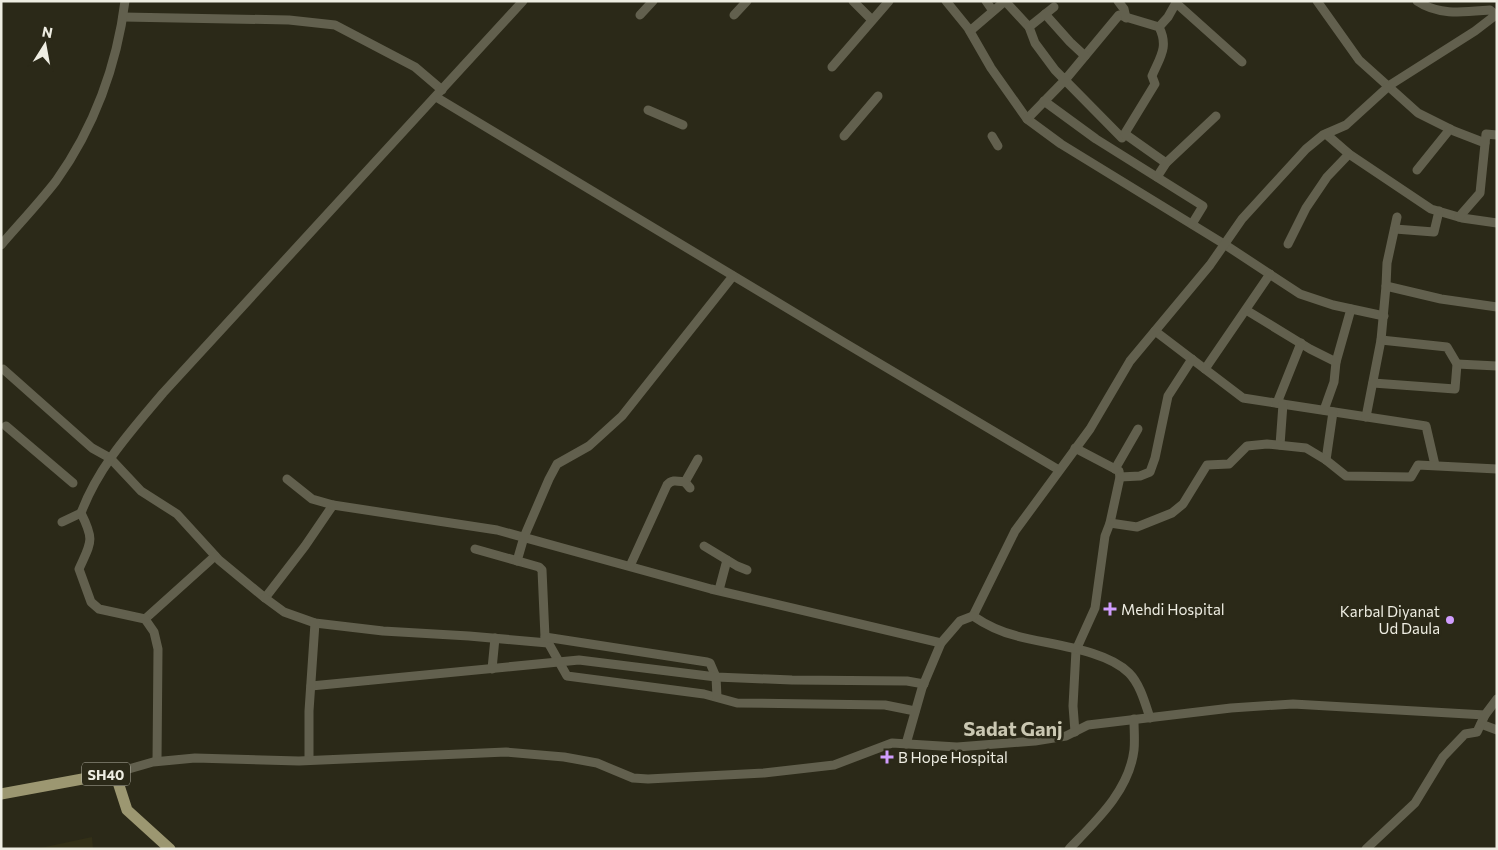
<svg xmlns="http://www.w3.org/2000/svg" width="1498" height="850" viewBox="0 0 1498 850" font-family="Commissioner,sans-serif">
  <style>
    .built { fill: #333018 }
    .lines { fill: none; stroke-linecap: round; stroke-linejoin: round }
    .minor { stroke: #62604e; stroke-width: 9 }
    .major { stroke: #9c9771; stroke-width: 11 }
    .poi-dot { fill: #d09dfe; stroke: #2b2918; stroke-width: 2 }
    .labels { text-anchor: middle; dominant-baseline: central; stroke-width: 5; stroke-linejoin: round; paint-order: stroke }
    .shield { fill: #2b2918; stroke: #b4b2a5; stroke-width: 1 }
    .shield-label { font-size: 14px; font-weight: bold; fill: #eeede2 }
    .poi-label { font-size: 15px; fill: #eeede2; stroke: #2b2918; text-anchor: start }
    .district-label { font-size: 20px; font-weight: bold; fill: #cac7b2; stroke: #2b2918 }
  </style>
  <rect width="100%" height="100%" fill="#2b2918"/>
  <polygon class="built" points="92,837 93,849 36,849"/>
  <g class="lines">
    <g class="minor">
      <polyline points="853,1 872,20"/>
      <polyline points="946,1 968,28 991,68 1027,119 1061,144 1224,244 1300,294 1333,305 1384,316"/>
      <polyline points="986,1 993,11"/>
      <path d="M1005 1 1029 27 1035 43 1055 70 1122 138 1155 84 1152 76C1160 57 1169 47 1159 27L1119 15 1065 80 1027 119"/>
      <polyline points="1118,1 1124,9 1126,18"/>
      <polyline points="1317,1 1359,60 1418,113 1454,131 1485,143"/>
      <path d="M1417 1C1439 16 1465 12 1490 10L1496 15"/>
      <polyline points="1176,3 1242,62"/>
      <polyline points="1045,14 1070,42 1085,56"/>
      <polyline points="640,15 653,1"/>
      <polyline points="734,15 747,1"/>
      <polyline points="123,17 289,20 335,25 415,67 442,90"/>
      <polyline points="1029,27 1054,7"/>
      <polyline points="1159,27 1168,17 1177,1"/>
      <polyline points="970,31 1005,1"/>
      <polyline points="832,67 889,1"/>
      <polyline points="436,97 845,343 1059,470"/>
      <polyline points="1044,101 1096,139 1203,206 1192,224"/>
      <polyline points="648,110 683,125"/>
      <polyline points="1125,134 1166,163"/>
      <polyline points="1326,134 1349,154 1431,209 1462,218 1497,223"/>
      <polyline points="844,136 878,96"/>
      <polyline points="992,136 998,146"/>
      <polyline points="1417,170 1450,129"/>
      <polyline points="1157,177 1166,163 1216,116"/>
      <polyline points="1459,217 1480,193 1486,134 1497,135"/>
      <polyline points="1395,229 1434,232 1439,211"/>
      <polyline points="1288,244 1306,208 1327,177 1349,154"/>
      <path d="M1 245C19 224 39 203 56 181 94 128 117 65 125 1"/>
      <polyline points="1386,286 1441,299 1497,307"/>
      <polyline points="1246,310 1310,349 1336,362"/>
      <polyline points="1155,331 1243,398 1426,426 1435,465"/>
      <polyline points="1457,364 1497,366"/>
      <polyline points="1205,369 1270,274"/>
      <polyline points="1,370 3,369 92,448 110,458 141,491 177,514 219,560 265,598 305,546 333,505 497,530 711,589 941,643"/>
      <polyline points="1373,383 1455,389 1457,364 1447,347 1381,340"/>
      <polyline points="1277,403 1301,343"/>
      <polyline points="1324,410 1334,382 1336,362 1351,309"/>
      <polyline points="1366,417 1381,340 1386,286 1387,263 1397,217"/>
      <polyline points="6,426 73,483"/>
      <polyline points="1280,445 1283,404"/>
      <polyline points="1075,448 1119,471 1120,477 1110,523 1105,536 1095,608 1076,650 1073,706 1075,732"/>
      <polyline points="1326,460 1333,412"/>
      <polyline points="1115,469 1138,429"/>
      <polyline points="1120,477 1140,476 1150,472 1155,458 1168,396 1192,359"/>
      <polyline points="287,479 312,499 333,505"/>
      <polyline points="690,488 685,482 698,459"/>
      <polyline points="62,522 81,513"/>
      <polyline points="1110,523 1137,527 1172,513 1183,504 1207,465 1229,464 1247,446 1267,444 1306,448 1326,460 1346,476 1411,477 1418,465 1497,469"/>
      <polyline points="704,546 737,566 747,570"/>
      <polyline points="475,549 539,567 542,570 545,637 567,676 704,694 737,703 885,705 915,711"/>
      <polyline points="517,561 524,537 549,479 557,464 589,446 622,416 733,276"/>
      <path d="M630 566 667 485C672 479 677 481 685 482"/>
      <polyline points="719,590 727,560"/>
      <polyline points="265,598 284,612 315,623 383,631 469,636 548,643"/>
      <polyline points="145,619 215,556"/>
      <polyline points="545,637 707,662 710,663 716,677 717,697"/>
      <polyline points="492,669 495,638"/>
      <polyline points="311,686 579,660 716,677 792,680 907,681 924,684"/>
      <path d="M1150 718C1145 703 1140 684 1129 673 1105 649 1050 645 1017 636 1001 632 986 625 973 616L1015 531 1090 429 1130 361 1210 265 1242 219 1306 149 1323 135 1346 125 1390 85 1475 31 1497 14"/>
      <polyline points="1481,724 1497,730"/>
      <polyline points="906,744 922,688 941,643 960,621 973,616"/>
      <polyline points="309,760 309,711 315,623"/>
      <path d="M157 761 158 649 154 632 145 619 99 609 91 602 79 569C91 542 95 541 81 513 98 467 131 431 163 393L523 1"/>
      <polyline points="115,773 153,762 195,758 299,761 506,752 564,757 597,763 633,778 648,779 764,773 834,765 892,743 957,747 1035,741 1066,736 1088,725 1231,708 1293,704 1485,715"/>
      <path d="M1069 849C1096 821 1129 791 1134 750 1135 741 1134 730 1134 719"/>
      <polyline points="1366,849 1415,803 1443,757 1465,734 1477,732 1485,715 1497,699"/>
    </g>
    <polyline class="major" points="1,794 115,773 127,810 170,849"/>
  </g>
  <g class="poi-dot">
    <path d="M1107.5 601.5h5v5h5v5h-5v5h-5v-5h-5v-5h5z"/>
    <circle cx="1450" cy="620" r="5"/>
    <path d="M884.5 749.5h5v5h5v5h-5v5h-5v-5h-5v-5h5z"/>
  </g>
  <g class="labels">
    <rect class="shield" x="82" y="762.5" width="48" height="23" rx="4"/>
    <g class="shield-label">
      <text x="106" y="774">SH40</text>
    </g>
    <g class="poi-label">
      <text x="1121" y="609">Mehdi Hospital</text>
      <text x="1440" y="611" text-anchor="end">Karbal Diyanat<tspan x="1440" dy="17">Ud Daula</tspan></text>
      <text x="898" y="757">B Hope Hospital</text>
    </g>
    <g class="district-label">
      <text x="1013" y="728">Sadat Ganj</text>
    </g>
  </g>
  <rect width="1498" height="850" fill="none" stroke="#eeede2" stroke-width="5"/>
  <g transform="translate(45 45) rotate(11)" stroke="#2b2918" stroke-width="4" paint-order="stroke">
  <path d="M0-4L9 19L0 12L-9 19Z" fill="#eeede2"/>
  <text y="-8" font-size="14" font-weight="bold" text-anchor="middle" fill="#eeede2">N</text>
  </g>
</svg>
